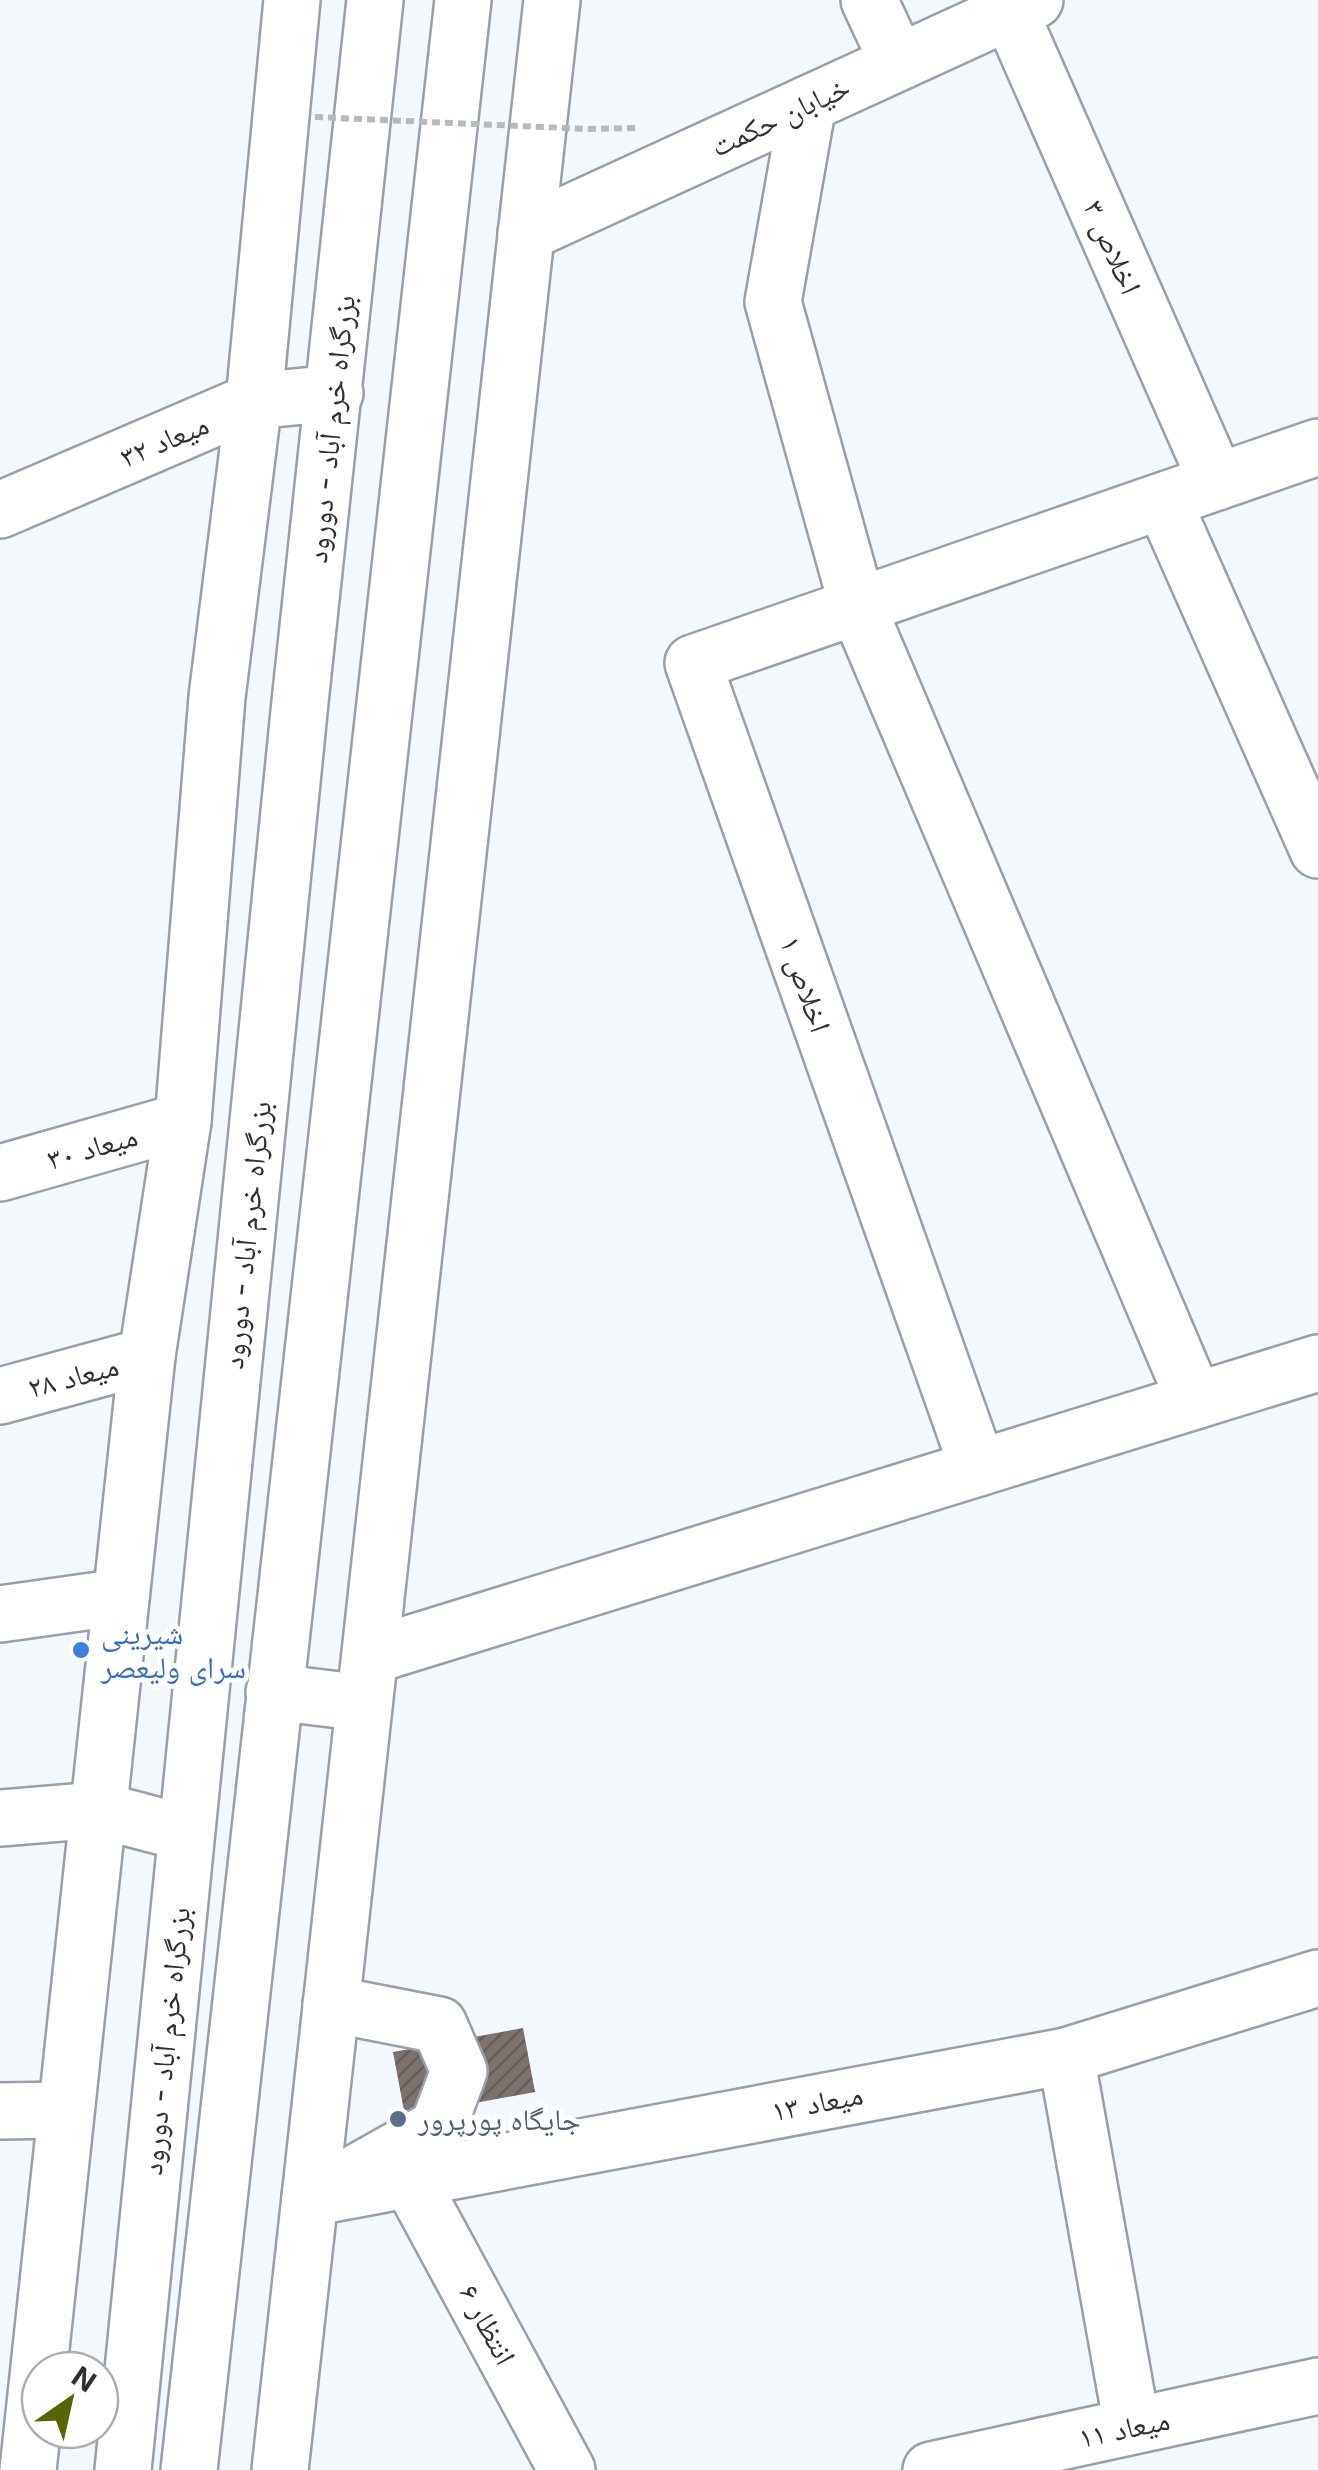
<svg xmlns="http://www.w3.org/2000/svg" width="1318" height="2470" viewBox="0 0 1318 2470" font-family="Inter,'Noto Naskh Arabic',sans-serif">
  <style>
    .building { fill: url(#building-hatch) }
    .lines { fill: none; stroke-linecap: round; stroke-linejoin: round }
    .minor-casing { stroke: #989fa7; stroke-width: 60 }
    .highway-casing { stroke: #989fa7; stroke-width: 60 }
    .path { stroke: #b5b9bd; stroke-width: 6; stroke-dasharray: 8 5; stroke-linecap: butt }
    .minor { stroke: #fff; stroke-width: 55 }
    .highway { stroke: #fff; stroke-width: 55 }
    .path-bridge { stroke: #b5b9bd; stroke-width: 6; stroke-dasharray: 8 5; stroke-linecap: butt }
    .shop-dot { fill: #3f7fe0; stroke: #fff; stroke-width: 4 }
    .service-dot { fill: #5c6f8a; stroke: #fff; stroke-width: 4 }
    .labels { text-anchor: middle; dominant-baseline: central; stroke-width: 10; stroke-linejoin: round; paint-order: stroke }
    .street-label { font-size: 30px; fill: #2e3134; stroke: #fff }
    .shop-label { font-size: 30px; fill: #366cbe; stroke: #fff; text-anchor: start }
    .service-label { font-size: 30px; fill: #4e5e75; stroke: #fff; text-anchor: start }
  </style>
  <defs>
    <pattern id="building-hatch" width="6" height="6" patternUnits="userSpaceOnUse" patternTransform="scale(2.5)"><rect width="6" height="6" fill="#7c726e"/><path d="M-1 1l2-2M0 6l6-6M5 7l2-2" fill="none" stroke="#665e5b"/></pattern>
  </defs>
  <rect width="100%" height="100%" fill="#f3f8fd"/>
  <polygon class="building" points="523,2028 535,2092 405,2116 393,2052"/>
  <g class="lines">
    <defs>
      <g id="minor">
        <polyline points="869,0 898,62"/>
        <polyline points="1010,12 1217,482"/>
        <polyline points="808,104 773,302 858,608 1195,1401"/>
        <polyline points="526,233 1035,0"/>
        <polyline points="1163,501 1318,850"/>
        <polyline points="0,510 254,401 335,393"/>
        <polyline points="0,1173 183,1121"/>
        <polyline points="0,1396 147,1356"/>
        <polyline points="978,1468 693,663 1318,447"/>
        <polyline points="0,1614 121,1597"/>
        <polyline points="370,1656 1318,1363"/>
        <polyline points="0,1818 98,1810"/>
        <polyline points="331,2004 439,2025 459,2071 438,2127 356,2173"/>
        <polyline points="1066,2056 1132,2426"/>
        <polyline points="0,2111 66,2110"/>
        <polyline points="409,2178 567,2470"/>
        <polyline points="310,2198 1066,2056 1318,1978"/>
        <polyline points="28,2470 147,1356 183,1121 217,697 254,401 292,0"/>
        <polyline points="280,2470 552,0"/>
        <polyline points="931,2470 1318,2386"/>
      </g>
      <g id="highway">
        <polyline points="274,1692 364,1703"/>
        <polyline points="98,1810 186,1833"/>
        <polyline points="123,2470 300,702 375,0"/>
        <polyline points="189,2470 463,0"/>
      </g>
    </defs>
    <use href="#minor" class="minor-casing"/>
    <use href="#highway" class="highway-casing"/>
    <polyline class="path" points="588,129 637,128"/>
    <use href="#minor" class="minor"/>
    <use href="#highway" class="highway"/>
    <polyline class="path-bridge" points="315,117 588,129"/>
  </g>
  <circle class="shop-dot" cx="81" cy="1650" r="10"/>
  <circle class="service-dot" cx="398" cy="2119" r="10"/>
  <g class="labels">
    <g class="street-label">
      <text transform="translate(780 116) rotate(-25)">خیابان حکمت</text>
      <text transform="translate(1113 247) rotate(66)">اخلاص ۳</text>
      <text transform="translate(330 429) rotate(-84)">بزرگراه خرم آباد - دورود</text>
      <text transform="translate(164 440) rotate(-23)">میعاد ۳۲</text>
      <text transform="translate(806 984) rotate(71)">اخلاص ۱</text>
      <text transform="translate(92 1147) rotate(-16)">میعاد ۳۰</text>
      <text transform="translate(246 1235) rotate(-84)">بزرگراه خرم آباد - دورود</text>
      <text transform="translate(73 1376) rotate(-15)">میعاد ۲۸</text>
      <text transform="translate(165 2041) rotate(-84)">بزرگراه خرم آباد - دورود</text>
      <text transform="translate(817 2102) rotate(-11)">میعاد ۱۳</text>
      <text transform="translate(488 2324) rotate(62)">انتظار ۶</text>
      <text transform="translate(1124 2428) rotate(-12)">میعاد ۱۱</text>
    </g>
    <g class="shop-label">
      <text x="101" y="1633">شیرینی<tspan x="101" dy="34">سرای ولیعصر</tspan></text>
    </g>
    <g class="service-label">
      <text x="418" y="2119">جایگاه پورپرور</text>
    </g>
  </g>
  <g transform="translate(70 2400) rotate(34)"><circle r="48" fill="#ffffff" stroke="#abadae" stroke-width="2.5"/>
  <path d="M0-8L18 38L0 25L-18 38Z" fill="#586405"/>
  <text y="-15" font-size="28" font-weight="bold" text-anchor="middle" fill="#2e3134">N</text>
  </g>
</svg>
